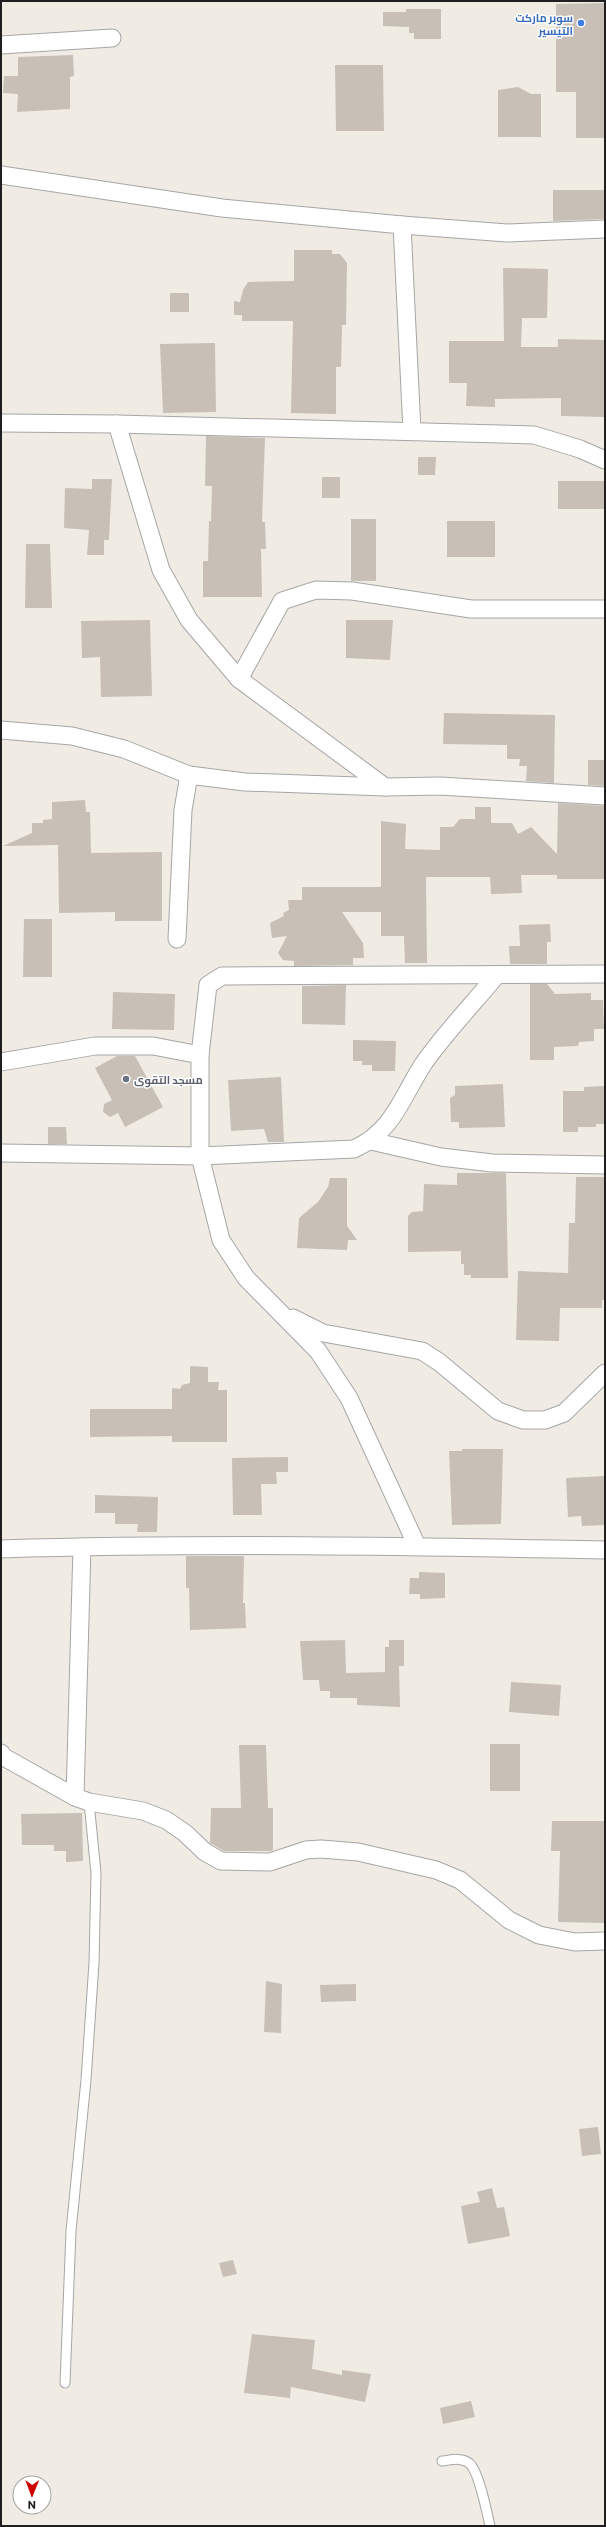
<svg xmlns="http://www.w3.org/2000/svg" width="606" height="2527" viewBox="0 0 606 2527" font-family="Commissioner,Cairo,sans-serif">
  <style>
    .building { fill: #c8bfb7 }
    .lines { fill: none; stroke-linecap: round; stroke-linejoin: round }
    .service-casing { stroke: #a6a6a6; stroke-width: 11 }
    .minor-casing { stroke: #a6a6a6; stroke-width: 19 }
    .service { stroke: #fff; stroke-width: 9 }
    .minor { stroke: #fff; stroke-width: 17 }
    .shop-dot { fill: #3f7fe0; stroke: #fff; stroke-width: 1.5 }
    .worship-dot { fill: #6b7280; stroke: #fff; stroke-width: 1.5 }
    .labels { text-anchor: middle; dominant-baseline: central; stroke-width: 3; stroke-linejoin: round; paint-order: stroke }
    .shop-label { font-size: 11px; font-weight: bold; fill: #366cbe; stroke: #fff; text-anchor: end }
    .worship-label { font-size: 11px; font-weight: bold; fill: #5b616d; stroke: #fff; text-anchor: start }
  </style>
  <rect width="100%" height="100%" fill="#f0ece4"/>
  <g class="building">
    <polygon points="605,3 605,138 576,138 576,92 556,92 556,4"/>
    <polygon points="406,9 441,9 441,39 414,39 414,33 409,33 409,27 383,26 383,12 406,12"/>
    <polygon points="73,55 74,76 70,77 70,109 17,112 18,94 3,93 4,76 18,76 18,57"/>
    <polygon points="335,65 383,65 384,131 336,131"/>
    <polygon points="518,87 531,94 541,94 541,137 498,137 498,90"/>
    <polygon points="553,190 605,190 605,219 553,221"/>
    <polygon points="294,250 332,250 332,254 340,254 347,263 346,325 342,325 341,367 336,367 336,414 291,413 293,321 242,321 242,315 234,315 234,301 240,302 243,290 248,282 294,281"/>
    <polygon points="503,268 548,269 547,318 522,318 521,347 558,347 558,339 605,340 605,417 561,416 561,398 495,399 495,407 466,406 467,383 449,383 449,341 504,341"/>
    <rect x="170" y="293" width="19" height="19"/>
    <polygon points="215,343 216,412 163,413 160,344"/>
    <polygon points="206,436 265,438 262,522 265,522 266,549 261,549 262,597 203,597 203,561 208,561 209,521 211,521 212,486 205,486"/>
    <polygon points="418,457 436,457 435,475 418,475"/>
    <rect x="322" y="477" width="18" height="21"/>
    <polygon points="92,479 112,479 109,540 104,540 104,555 87,555 89,530 64,528 65,488 92,489"/>
    <rect x="558" y="481" width="47" height="28"/>
    <rect x="351" y="519" width="25" height="62"/>
    <rect x="447" y="521" width="48" height="36"/>
    <polygon points="26,544 50,544 52,608 25,608"/>
    <polygon points="150,620 152,696 101,697 100,657 82,658 81,621"/>
    <polygon points="346,620 393,620 390,660 346,658"/>
    <polygon points="444,713 555,715 554,783 526,781 527,766 519,766 520,759 507,759 507,745 443,744"/>
    <polygon points="588,760 605,760 605,786 588,785"/>
    <polygon points="85,800 86,812 90,812 91,853 162,852 162,921 115,921 115,912 59,913 58,845 3,846 32,833 32,823 43,823 43,820 52,819 52,802"/>
    <polygon points="558,803 605,806 605,879 557,879 557,875 521,875 522,893 491,894 490,877 426,877 427,963 405,963 404,936 381,936 381,912 342,912 363,943 364,958 353,958 353,965 294,966 294,961 283,960 278,953 287,936 272,938 270,923 284,916 283,913 289,910 288,900 302,900 302,887 381,887 381,821 406,824 405,849 440,850 440,827 453,827 460,819 475,819 475,807 491,807 491,823 512,823 518,834 531,827 557,854"/>
    <polygon points="24,919 52,919 52,977 23,977"/>
    <polygon points="550,924 551,942 547,942 547,964 510,964 509,946 520,946 519,925"/>
    <polygon points="530,984 547,984 555,994 591,993 591,1000 603,1000 604,1029 594,1029 594,1041 579,1042 578,1046 554,1047 554,1060 530,1060"/>
    <polygon points="346,985 345,1025 302,1024 302,986"/>
    <polygon points="113,992 175,994 174,1030 112,1029"/>
    <polygon points="353,1040 396,1041 395,1071 372,1071 372,1065 362,1065 362,1061 353,1061"/>
    <polygon points="117,1056 135,1056 163,1107 125,1127 118,1113 110,1117 103,1112 104,1104 112,1100 95,1068"/>
    <polygon points="281,1077 284,1142 268,1142 264,1129 231,1131 228,1080"/>
    <polygon points="503,1084 505,1127 459,1128 459,1122 451,1122 450,1098 455,1095 455,1086"/>
    <polygon points="605,1086 605,1124 596,1124 596,1127 578,1127 578,1132 563,1132 563,1091 584,1091 584,1087"/>
    <polygon points="48,1127 66,1127 67,1144 48,1144"/>
    <polygon points="457,1173 506,1173 508,1278 471,1278 471,1275 464,1275 464,1264 461,1264 461,1251 408,1252 408,1216 412,1212 423,1211 424,1184 457,1185"/>
    <polygon points="576,1177 605,1177 605,1300 602,1300 602,1308 560,1308 559,1341 516,1340 518,1271 568,1273 569,1223 575,1223"/>
    <polygon points="330,1178 347,1178 347,1226 357,1240 348,1240 347,1250 297,1248 299,1218 318,1202 328,1187"/>
    <polygon points="190,1366 208,1367 208,1382 219,1382 218,1390 227,1390 227,1442 172,1442 172,1436 90,1437 90,1409 172,1409 172,1388 180,1389 182,1385 190,1383"/>
    <polygon points="462,1449 503,1449 501,1524 452,1525 449,1451 462,1451"/>
    <polygon points="288,1457 288,1472 276,1472 277,1484 261,1484 262,1515 233,1515 232,1458"/>
    <polygon points="605,1476 605,1525 582,1526 581,1516 568,1517 566,1478"/>
    <polygon points="95,1495 158,1497 157,1532 137,1532 138,1524 115,1524 115,1513 95,1513"/>
    <polygon points="186,1556 244,1556 243,1603 245,1603 246,1628 190,1630 189,1588 186,1588"/>
    <polygon points="419,1572 445,1573 445,1598 420,1599 420,1594 409,1594 410,1578 419,1578"/>
    <polygon points="345,1640 346,1673 385,1672 385,1647 389,1647 389,1640 404,1640 404,1666 399,1666 400,1707 357,1705 357,1698 330,1698 330,1691 320,1691 319,1680 303,1680 300,1641"/>
    <polygon points="511,1682 561,1685 559,1716 509,1712"/>
    <rect x="490" y="1744" width="30" height="47"/>
    <polygon points="239,1745 266,1745 268,1808 273,1808 273,1850 271,1851 224,1851 210,1843 211,1808 241,1808"/>
    <polygon points="82,1813 83,1861 66,1862 66,1851 54,1851 54,1845 22,1845 21,1814"/>
    <polygon points="552,1821 605,1821 605,1923 558,1922 560,1851 551,1851"/>
    <polygon points="266,1981 282,1984 281,2033 264,2032"/>
    <polygon points="356,1984 356,2001 321,2002 320,1985"/>
    <polygon points="598,2127 601,2154 582,2156 579,2129"/>
    <polygon points="492,2188 497,2208 504,2207 510,2236 468,2244 461,2206 480,2202 477,2192"/>
    <polygon points="233,2260 237,2274 223,2277 219,2263"/>
    <polygon points="252,2334 315,2340 312,2369 342,2375 342,2370 371,2374 365,2402 291,2387 290,2398 244,2393"/>
    <polygon points="471,2401 475,2417 443,2424 440,2408"/>
  </g>
  <g class="lines">
    <defs>
      <g id="service">
        <polyline points="65,2383 71,2231 86,2080 94,1963 96,1873 89,1802"/>
        <path d="M442 2461C451 2460 461 2457 469 2463 479 2471 487 2513 490 2526"/>
      </g>
      <g id="minor">
        <polyline points="1,45 112,38"/>
        <polyline points="1,175 222,208 402,225 507,233 605,229"/>
        <polyline points="402,225 412,431"/>
        <polyline points="1,423 117,424 534,435 580,449 605,460"/>
        <polyline points="117,424 161,570 189,620 239,679"/>
        <polyline points="1,730 72,736 124,749 189,775"/>
        <polyline points="385,787 239,679 282,601 316,590 352,591 471,609 605,609"/>
        <polyline points="177,939 183,810 189,775 245,782 385,787 440,786 605,796"/>
        <polyline points="1,1062 95,1046 153,1046 200,1055"/>
        <polyline points="371,1141 441,1157 492,1163 605,1165"/>
        <path d="M1 1153 200 1156 354 1149C394 1131 402 1096 424 1063 445 1033 472 1005 496 976"/>
        <polyline points="293,1318 323,1333 422,1351 439,1362 498,1411 523,1420 545,1420 564,1413 605,1373"/>
        <polyline points="417,1546 349,1398 318,1351 246,1278 221,1240 200,1156 200,1055 208,985 222,976 605,974"/>
        <path d="M1 1549C202 1543 404 1546 605 1550"/>
        <polyline points="1,1753 2,1756 75,1797 89,1802 143,1811 166,1820 185,1833 205,1852 221,1861 270,1862 306,1850 321,1849 358,1852 436,1870 460,1880 509,1920 539,1935 575,1942 605,1941"/>
        <polyline points="75,1797 82,1547"/>
      </g>
    </defs>
    <use href="#service" class="service-casing"/>
    <use href="#minor" class="minor-casing"/>
    <use href="#service" class="service"/>
    <use href="#minor" class="minor"/>
  </g>
  <circle class="shop-dot" cx="581" cy="23" r="4"/>
  <circle class="worship-dot" cx="126" cy="1079" r="4"/>
  <g class="labels">
    <g class="shop-label">
      <text x="573" y="17">سوبر ماركت<tspan x="573" dy="13">التيسير</tspan></text>
    </g>
    <g class="worship-label">
      <text x="134" y="1079">مسجد التقوى</text>
    </g>
  </g>
  <rect width="606" height="2527" fill="none" stroke="#1f1f1f" stroke-width="4"/>
  <g transform="translate(32 2495) rotate(181)"><circle r="19" fill="#ffffff" stroke="#a5a5a5"/>
  <path d="M0-3L7 15L0 10L-7 15Z" fill="#cd0200"/>
  <text y="-6" font-size="11" font-weight="bold" text-anchor="middle" fill="#1f1f1f">N</text>
  </g>
</svg>
